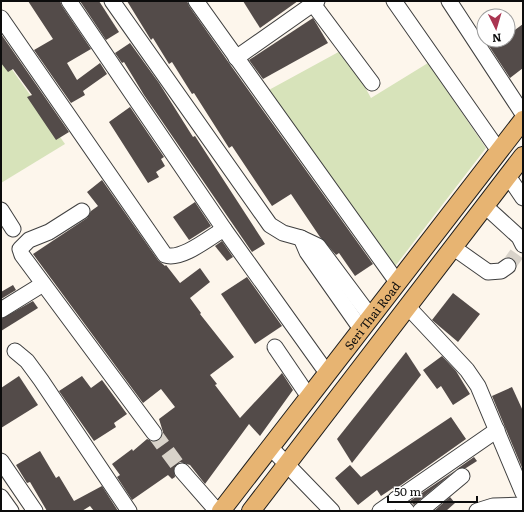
<svg xmlns="http://www.w3.org/2000/svg" width="524" height="512" viewBox="0 0 524 512" font-family="Literata,serif">
  <style>
    .green { fill: #d7e3ba }
    .building { fill: #534b49 }
    .lines { fill: none; stroke-linecap: round; stroke-linejoin: round }
    .minor-tunnel { stroke: #d9d3ca; stroke-width: 15; stroke-dasharray: 15 8; stroke-linecap: butt }
    .minor-casing { stroke: #3f3f3f; stroke-width: 17 }
    .major-casing { stroke: #1d1d1d; stroke-width: 20 }
    .minor { stroke: #fff; stroke-width: 15 }
    .major { stroke: #e7b472; stroke-width: 18 }
    .labels { text-anchor: middle; dominant-baseline: central; stroke-width: 4; stroke-linejoin: round; paint-order: stroke }
    .street-label { font-size: 12px; fill: #0c0c0c; stroke: #fff }
  </style>
  <rect width="100%" height="100%" fill="#fdf6ec"/>
  <g class="green">
    <polygon points="344,49 371,98 428,63 486,148 393,269 267,91"/>
    <polygon points="1,54 65,144 1,183"/>
  </g>
  <g class="building">
    <polygon points="28,1 60,1 62,6 91,49 67,63 77,80 100,63 107,74 83,91 85,95 71,103 34,50 53,39"/>
    <polygon points="80,1 99,1 119,32 106,40"/>
    <polygon points="127,1 187,1 189,6 229,63 373,264 355,276 339,253 336,255 320,237 291,194 272,206 232,146 229,148 194,93 192,94 172,62 169,64 153,38 151,40"/>
    <polygon points="243,1 298,1 260,28"/>
    <polygon points="313,18 328,43 263,79 249,60"/>
    <polygon points="523,24 523,68 510,78 489,46 498,40 508,40 508,35"/>
    <polygon points="1,34 69,132 56,140 27,97 32,95 13,69 8,72 1,63"/>
    <polygon points="130,43 159,83 193,137 195,136 265,244 252,252 144,95 124,62 122,63 115,53"/>
    <polygon points="130,107 164,157 161,159 165,166 156,172 159,177 148,183 109,122"/>
    <polygon points="102,180 158,260 165,266 166,265 180,283 200,268 210,282 190,298 201,313 200,314 234,357 210,375 217,384 215,385 240,418 282,373 293,390 260,436 249,424 205,484 190,465 180,462 174,468 175,477 172,479 168,475 132,500 117,477 120,475 112,464 132,449 133,451 147,439 155,442 160,440 163,432 159,419 175,407 161,389 143,403 33,254 87,218 91,211 98,206 87,192"/>
    <polygon points="195,202 211,226 189,240 173,217"/>
    <polygon points="222,241 233,257 227,261 215,246"/>
    <polygon points="247,277 282,326 255,344 221,294"/>
    <polygon points="13,285 16,290 1,299 1,292"/>
    <polygon points="453,293 480,314 458,342 432,320"/>
    <polygon points="33,301 38,308 1,331 1,319"/>
    <polygon points="406,352 421,375 352,463 337,439"/>
    <polygon points="442,356 456,371 470,394 453,405 441,386 437,389 423,370"/>
    <polygon points="19,376 38,405 1,428 1,388"/>
    <polygon points="82,376 91,388 102,380 127,414 114,423 116,427 94,441 59,391"/>
    <polygon points="512,387 523,411 523,470 492,396"/>
    <polygon points="451,417 466,439 394,490 393,488 381,496 377,490 358,505 335,478 350,465 361,477"/>
    <polygon points="40,451 56,478 59,476 74,501 102,486 118,511 94,511 90,506 82,511 47,511 30,482 27,483 16,465"/>
    <polygon points="474,457 477,461 466,468 457,469"/>
    <polygon points="456,470 414,505 410,501"/>
    <polygon points="450,497 455,503 446,511 434,511"/>
  </g>
  <g class="lines">
    <g class="minor-tunnel">
      <polyline points="508,266 523,245"/>
      <polyline points="154,433 182,471"/>
    </g>
    <defs>
      <g id="minor">
        <polyline points="69,1 224,229 327,373"/>
        <polyline points="112,1 270,225 283,233 301,238 318,246 371,317"/>
        <polyline points="196,1 397,282"/>
        <polyline points="394,1 499,151"/>
        <polyline points="449,1 523,114"/>
        <polyline points="313,4 372,83"/>
        <path d="M1 18 165 255C181 261 209 238 224 229"/>
        <polyline points="236,58 317,1"/>
        <polyline points="508,176 523,198"/>
        <polyline points="485,206 519,237 523,245"/>
        <polyline points="1,210 13,229"/>
        <polyline points="82,211 49,232 29,240 20,249 22,255 154,433"/>
        <polyline points="301,238 307,252 361,329"/>
        <polyline points="454,248 488,272 501,271 508,266"/>
        <polyline points="408,307 467,370 478,386 523,493"/>
        <polyline points="1,310 43,284"/>
        <polyline points="275,347 309,397"/>
        <polyline points="15,351 27,361 41,380 129,511"/>
        <polyline points="270,447 332,511"/>
        <polyline points="1,461 35,511"/>
        <polyline points="182,471 217,511"/>
        <polyline points="1,497 11,511"/>
        <polyline points="396,499 407,511"/>
        <polyline points="380,511 497,430"/>
        <polyline points="420,511 462,476"/>
        <polyline points="477,511 493,506 523,505"/>
      </g>
      <g id="major">
        <path id="s1" d="M221 511 523 120"/>
        <polyline points="251,511 523,156"/>
      </g>
    </defs>
    <use href="#minor" class="minor-casing"/>
    <use href="#major" class="major-casing"/>
    <use href="#minor" class="minor"/>
    <use href="#major" class="major"/>
  </g>
  <g class="labels">
    <g class="street-label">
      <text stroke="none"><textPath href="#s1" startOffset="247">Seri Thai Road</textPath></text>
    </g>
  </g>
  <rect width="524" height="512" fill="none" stroke="#0c0c0c" stroke-width="4"/>
  <g transform="translate(496 28) rotate(175)"><circle r="19" fill="#ffffff" stroke="#9e9e9e"/>
  <path d="M0-3L7 15L0 10L-7 15Z" fill="#aa3551"/>
  <text y="-6" font-size="11" font-weight="bold" text-anchor="middle" fill="#0c0c0c">N</text>
  </g>
  <path d="M388 496v6h89v-6" fill="none" stroke="#0c0c0c" stroke-width="2"/>
  <text x="394" y="496" font-size="12" fill="#0c0c0c" stroke="#ffffff" stroke-width="3" paint-order="stroke">50 m</text>
</svg>
